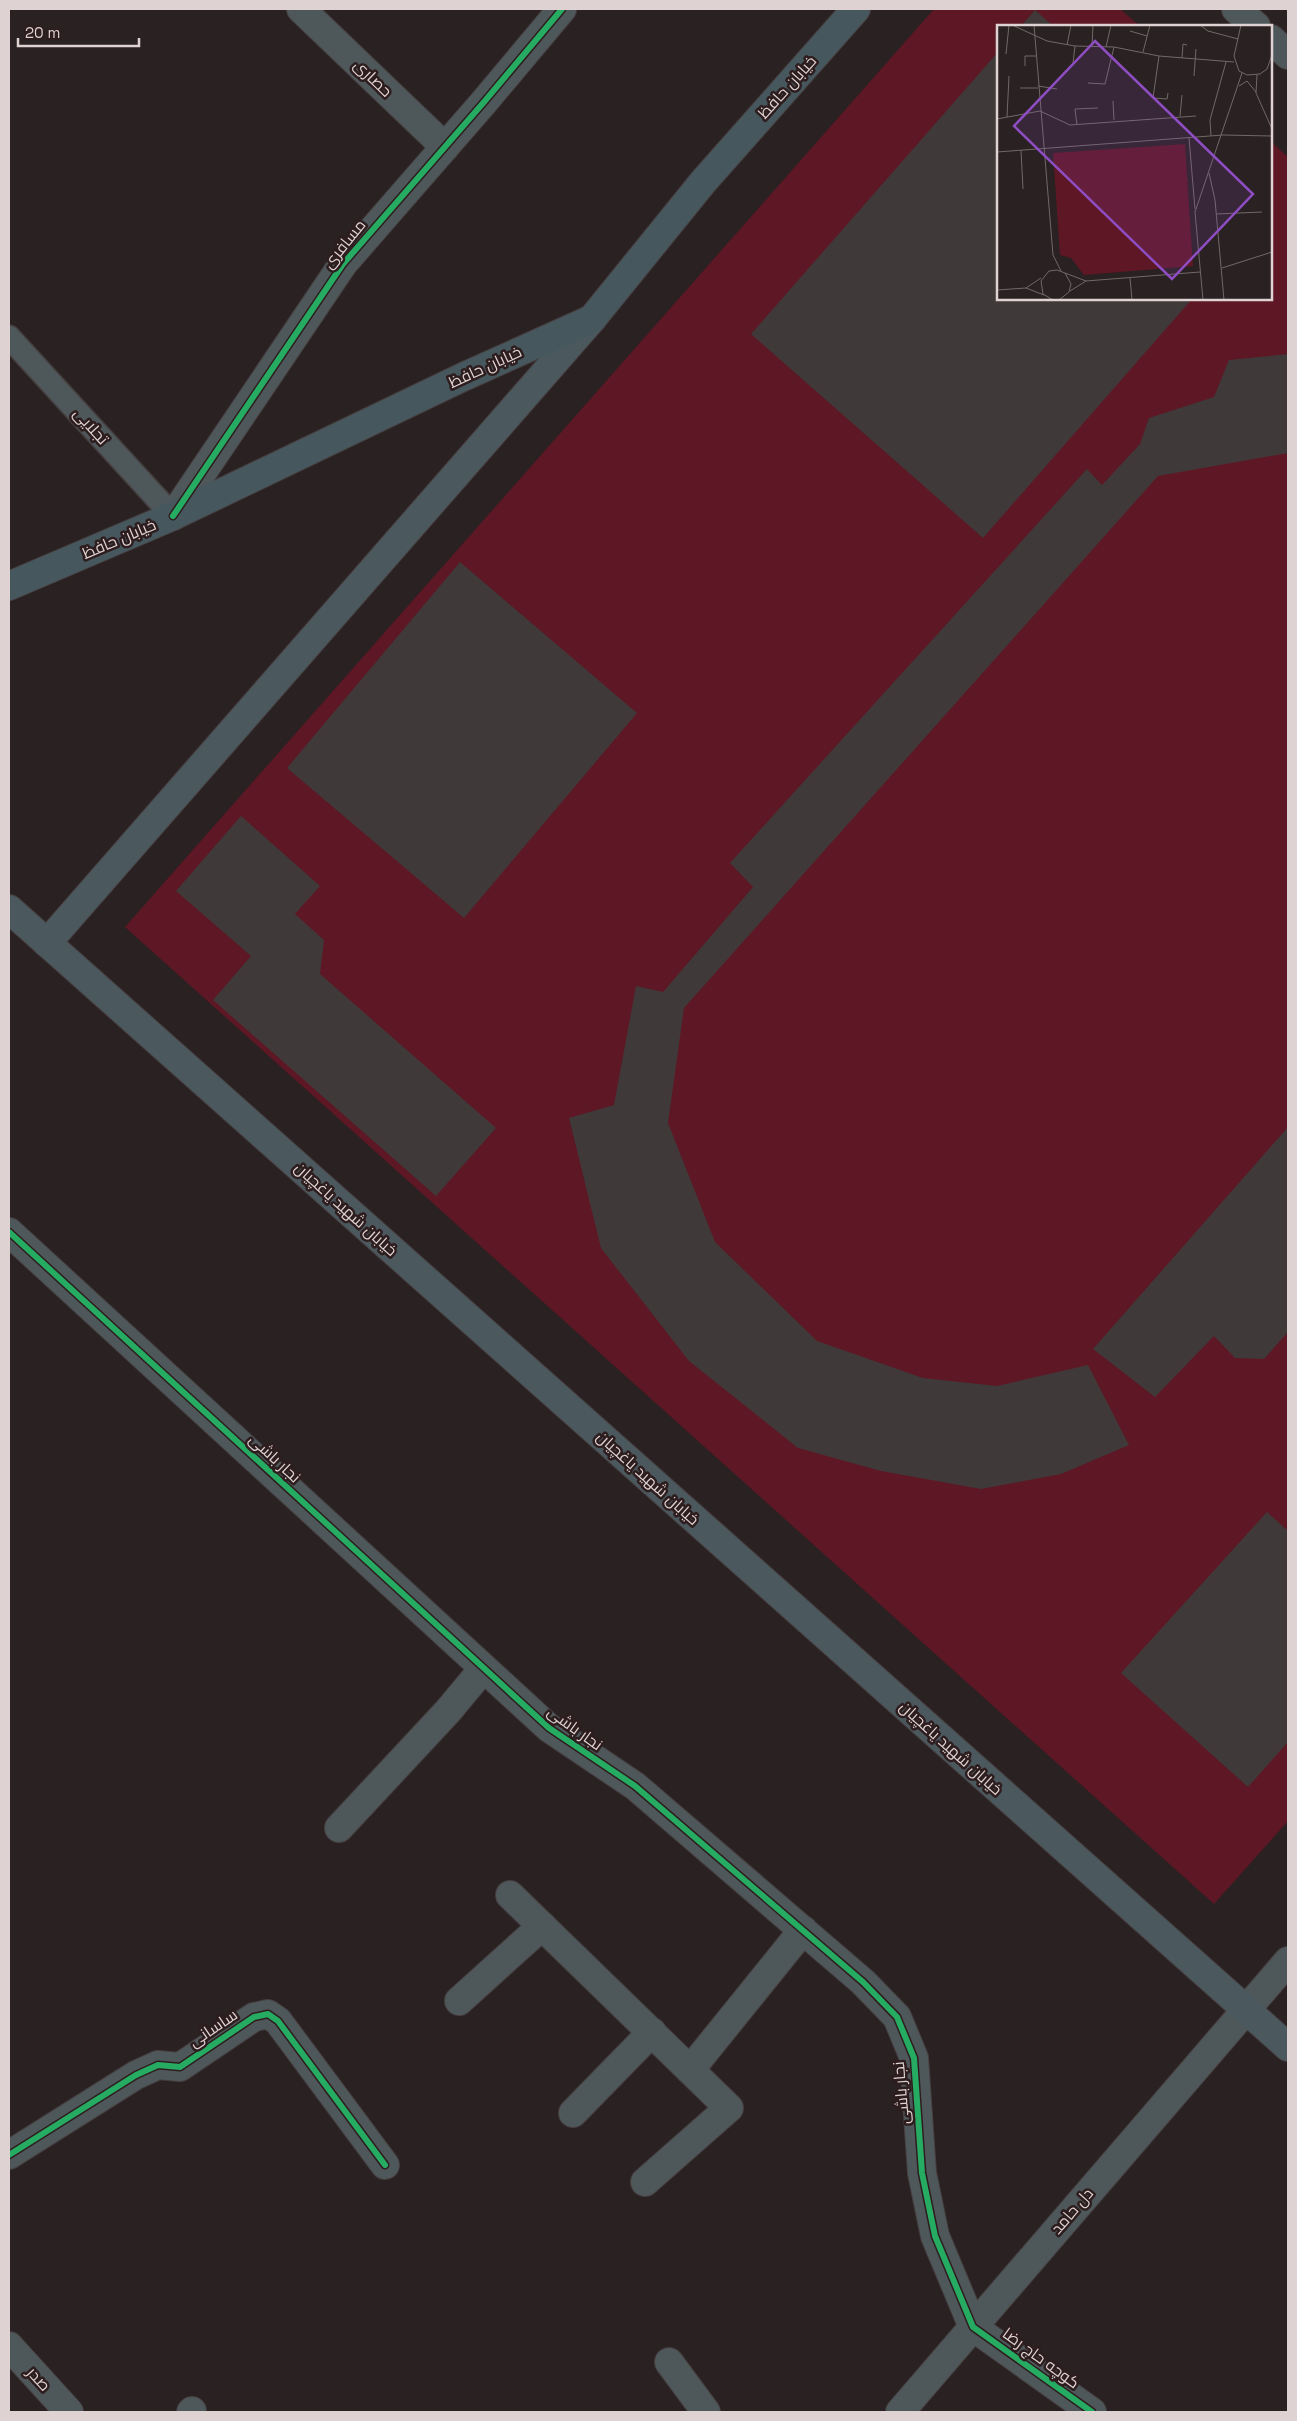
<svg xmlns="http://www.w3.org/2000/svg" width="1297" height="2421" viewBox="0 0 1297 2421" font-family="'Space Grotesk',Cairo,sans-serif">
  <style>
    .green { fill: #5e1724 }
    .building { fill: #403939 }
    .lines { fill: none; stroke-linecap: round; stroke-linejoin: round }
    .service-casing { stroke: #463e3f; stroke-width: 25 }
    .minor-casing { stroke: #463e3f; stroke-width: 30 }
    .tertiary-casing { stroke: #463e3f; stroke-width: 30 }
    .secondary-casing { stroke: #463e3f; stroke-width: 30 }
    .primary-casing { stroke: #463e3f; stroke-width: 30 }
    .service { stroke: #4e585b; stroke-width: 22 }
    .minor { stroke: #4e585b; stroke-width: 28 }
    .tertiary { stroke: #4e585b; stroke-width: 28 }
    .secondary { stroke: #4b585e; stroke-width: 28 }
    .primary { stroke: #46585e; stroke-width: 28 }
    .cycleway-casing { stroke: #2e1d1e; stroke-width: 9 }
    .cycleway { stroke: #26ab63; stroke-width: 6 }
    .labels { text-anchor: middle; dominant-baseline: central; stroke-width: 5; stroke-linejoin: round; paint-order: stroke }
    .street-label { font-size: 16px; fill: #ded2d2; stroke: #2e1d1e }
    .inset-road { fill: none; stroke: #726868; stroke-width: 1 }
    .view { fill: #8f4dc3; fill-opacity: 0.15; stroke: #8f4dc3; stroke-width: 2.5 }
    .inset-edge { fill: none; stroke: #ded2d2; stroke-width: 2.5 }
  </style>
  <rect width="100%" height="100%" fill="#2a2122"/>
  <polygon class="green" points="934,9 1120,9 1140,26 998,26 998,299 1271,299 1271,142 1288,157 1288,1821 1214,1904 125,927"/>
  <g class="building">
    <polygon points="1035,10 1053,26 1021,26"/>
    <polygon points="998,52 998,299 1192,299 983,538 751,334"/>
    <polygon points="1288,354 1288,453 1158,476 684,1008 668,1123 715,1242 817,1341 923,1378 997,1386 1088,1365 1129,1445 1061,1474 981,1489 881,1471 798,1448 689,1361 601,1248 569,1118 614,1105 636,986 663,992 753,887 730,863 1087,469 1102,485 1140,444 1149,418 1214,397 1229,360"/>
    <polygon points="460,562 637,713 464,918 287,768"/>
    <polygon points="241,816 320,886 295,914 324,940 320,974 496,1128 436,1196 213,1000 251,956 176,891"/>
    <polygon points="1288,1127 1288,1332 1264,1359 1235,1358 1214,1336 1155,1397 1093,1349"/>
    <polygon points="1267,1512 1288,1531 1288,1742 1248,1787 1121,1673"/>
  </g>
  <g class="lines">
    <defs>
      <polyline id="service" points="9,337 173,516"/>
      <g id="minor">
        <polyline points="301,9 445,147"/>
        <polyline points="173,516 343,264 484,102 562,9"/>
        <polyline points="9,1232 549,1728 635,1786 863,1982 897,2017 914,2058 922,2173 935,2236 973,2327 1092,2412"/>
        <polyline points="339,1828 448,1711 483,1669"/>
        <polyline points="510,1895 690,2070 803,1930"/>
        <polyline points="459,2001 542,1926"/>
        <polyline points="573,2113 652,2032"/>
        <polyline points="9,2155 136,2075 158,2065 180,2067 254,2017 268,2014 278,2021 385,2165"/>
        <polyline points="645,2182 729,2108 690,2070"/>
        <polyline points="9,2346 69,2412"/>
        <polyline points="669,2362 706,2412"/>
        <polyline points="191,2412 192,2411"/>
        <polyline points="900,2412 1288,1961"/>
      </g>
      <g id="tertiary">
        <polyline points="1236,9 1256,26"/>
        <polyline points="1271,39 1288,55"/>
      </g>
      <g id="secondary">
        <polyline points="9,909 1288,2047"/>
        <polyline points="47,943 592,319"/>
      </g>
      <polyline id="primary" points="9,586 173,516 463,377 592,319 703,182 856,9"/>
    </defs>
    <use href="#service" class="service-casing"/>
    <use href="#minor" class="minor-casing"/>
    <use href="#tertiary" class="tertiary-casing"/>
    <use href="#secondary" class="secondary-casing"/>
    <use href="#primary" class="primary-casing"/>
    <use href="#service" class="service"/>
    <use href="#minor" class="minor"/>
    <use href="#tertiary" class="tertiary"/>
    <use href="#secondary" class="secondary"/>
    <use href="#primary" class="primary"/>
    <defs>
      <g id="cycleway">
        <polyline points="173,516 343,264 484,102 562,9"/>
        <polyline points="9,1232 549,1728 635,1786 863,1982 897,2017 914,2058 922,2173 935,2236 973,2327 1092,2412"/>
        <polyline points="9,2155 136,2075 158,2065 180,2067 254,2017 268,2014 278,2021 385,2165"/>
      </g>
    </defs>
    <use href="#cycleway" class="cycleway-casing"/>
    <use href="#cycleway" class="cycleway"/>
  </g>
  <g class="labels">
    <g class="street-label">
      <text transform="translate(373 78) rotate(44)">حصاری</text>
      <text transform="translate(787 87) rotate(-48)">خیابان حافظ</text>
      <text transform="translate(344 244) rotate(-51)">مسافری</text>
      <text transform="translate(485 367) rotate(-25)">خیابان حافظ</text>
      <text transform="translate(91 426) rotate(48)">تجلایی</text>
      <text transform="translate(119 539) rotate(-23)">خیابان حافظ</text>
      <text transform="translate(346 1209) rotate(42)">خیابان شهید یاغچیان</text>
      <text transform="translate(275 1458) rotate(43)">نجار باشی</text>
      <text transform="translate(648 1478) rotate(42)">خیابان شهید یاغچیان</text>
      <text transform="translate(575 1728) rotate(36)">نجار باشی</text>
      <text transform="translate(951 1748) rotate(42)">خیابان شهید یاغچیان</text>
      <text transform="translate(213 2028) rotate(-34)">ساسانی</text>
      <text transform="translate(901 2093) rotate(-95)">نجار باشی</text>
      <text transform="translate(1072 2211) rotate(-49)">دل حامد</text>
      <text transform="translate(1041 2358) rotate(36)">کوچه حاج رضا</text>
      <text transform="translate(39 2379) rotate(48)">صدر</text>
    </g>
  </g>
  <g transform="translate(997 25)">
    <rect width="275" height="275" fill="#2a2122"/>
    <path d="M188 119 196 241 87 250 74 233 63 230 56 128Z" fill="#5e1724"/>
    <path class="inset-road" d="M15 0 50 16 78 21 117 22 162 31 237 37M37 0 56 230 64 246M203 0 211 6 241 14M244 0 237 31 242 46 250 50 263 49 270 44 275 30M133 6 150 11M70 20 74 0M95 21 96 0M109 22 114 0M146 27 153 0M9 29 12 0M162 31 156 73 170 74 171 68M185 33 186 19 190 20M76 38 78 21M28 41V31H39M260 50 259 68 275 104M197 51 199 24M91 58 108 59 117 22M41 61 60 64M242 61 250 56 259 67M23 63H41M116 76 117 95M183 91 185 70M10 92 12 51M0 94 43 86 73 100 199 91M80 100 78 84 101 83M214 111 213 95 229 37M192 113 198 184M24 125 26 164M0 127 226 110 275 111M212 148 218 175 227 275M219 189 265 187M225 243 275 227M68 248 89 256 203 247M133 253 135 275M29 263 47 270M0 265 29 263 44 253M73 266 89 256M56 275 46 269 44 256 52 246 60 245 68 248 74 259 72 267 62 275M206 275 198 187 245 48"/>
    <path class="view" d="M98 16 256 169 175 254 17 101Z"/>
    <rect width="275" height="275" class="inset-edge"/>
  </g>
  <rect width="1297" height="2421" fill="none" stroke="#ded2d2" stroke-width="20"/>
  <path d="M18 38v8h121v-8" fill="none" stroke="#ded2d2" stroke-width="2.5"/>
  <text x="25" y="38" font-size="15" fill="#ded2d2" stroke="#2e1d1e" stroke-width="4" paint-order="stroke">20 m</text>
</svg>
